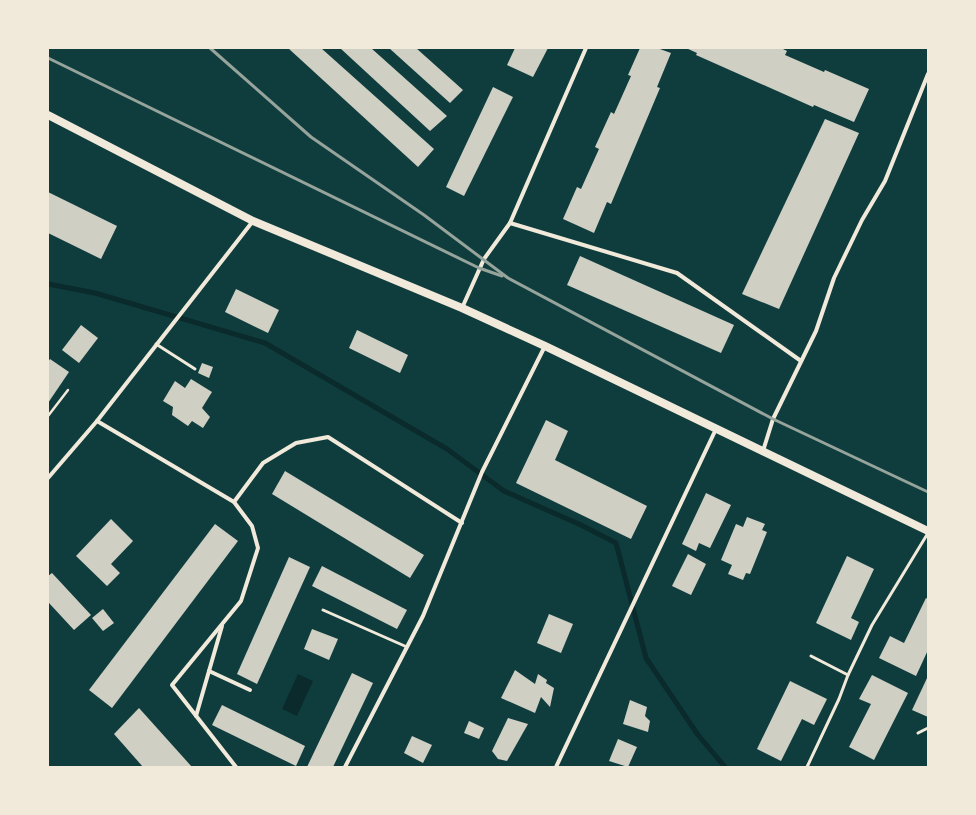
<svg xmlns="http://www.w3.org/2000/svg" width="976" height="815" viewBox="0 0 976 815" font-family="Commissioner,sans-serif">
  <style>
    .water { fill: #0a2a2b }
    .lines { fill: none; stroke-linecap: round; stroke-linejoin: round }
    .stream { stroke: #0a2a2b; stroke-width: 5 }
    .building { fill: #cfcfc3 }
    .path { stroke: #f1e9da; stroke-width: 2.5 }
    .service { stroke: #f1e9da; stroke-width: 3 }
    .minor { stroke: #f1e9da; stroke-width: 4 }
    .secondary { stroke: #f1e9da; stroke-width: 8 }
    .rail { stroke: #97a49c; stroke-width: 3 }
  </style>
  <rect width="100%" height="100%" fill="#0f3d3e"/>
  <polygon class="water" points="298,674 313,681 297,716 282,709"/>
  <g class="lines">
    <polyline class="stream" points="48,284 95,293 265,343 447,449 504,491 581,525 616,543 646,658 698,735 725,767"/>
  </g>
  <g class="building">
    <polygon points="288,48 321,48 434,149 418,167"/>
    <polygon points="340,48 371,48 447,116 430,131"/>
    <polygon points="389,48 416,48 463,90 450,103"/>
    <polygon points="515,48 548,48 533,77 507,65"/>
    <polygon points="640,48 657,48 671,53 657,87 660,88 611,204 607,202 594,233 563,219 577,187 581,189 599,149 595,147 611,112 614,114 631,76 628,75"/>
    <polygon points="686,48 781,48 787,51 785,55 824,72 825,70 869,89 854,122 814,105 813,107 696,55 697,53"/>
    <polygon points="493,87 513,97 464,196 446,187"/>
    <polygon points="825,119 859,133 779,309 742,294"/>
    <polygon points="48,192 117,226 101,259 48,233"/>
    <polygon points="580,256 734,325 721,353 567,285"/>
    <polygon points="236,289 279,310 268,333 225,312"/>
    <polygon points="81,325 98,338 79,363 62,350"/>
    <polygon points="357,330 408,355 400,373 349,348"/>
    <polygon points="50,359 69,372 48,403 48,362"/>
    <polygon points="202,363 213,367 209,378 198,373"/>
    <polygon points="191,379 212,392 202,408 210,417 203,428 192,421 188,426 172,415 173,407 163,401 175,381 185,388"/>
    <polygon points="546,420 568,431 555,460 647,506 631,539 516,483"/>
    <polygon points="285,471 424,555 410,578 272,494"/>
    <polygon points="706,493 731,505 710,548 699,543 696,551 682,544"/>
    <polygon points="747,517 765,524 762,530 767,532 750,574 746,573 743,580 728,574 732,565 721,560 736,524 743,527"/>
    <polygon points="111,519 133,541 111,564 120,573 107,586 76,556"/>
    <polygon points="215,524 238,541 112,708 89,690"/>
    <polygon points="688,554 706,564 691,595 672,586"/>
    <polygon points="847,556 874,569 851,618 859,622 851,640 816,623"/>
    <polygon points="289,557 310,567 257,684 237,674"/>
    <polygon points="322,566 407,610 397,629 312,586"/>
    <polygon points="52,573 91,615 74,630 49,603 48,604 48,576"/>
    <polygon points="926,598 928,599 928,650 916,676 879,658 890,636 904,643"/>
    <polygon points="103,609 114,623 103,631 92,618"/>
    <polygon points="549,614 573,624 561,653 537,643"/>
    <polygon points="312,629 338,639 329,660 304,649"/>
    <polygon points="515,670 535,684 538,674 547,680 546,683 554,688 550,707 541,697 535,713 501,698"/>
    <polygon points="352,673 373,683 333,767 307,767"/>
    <polygon points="872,675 908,693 874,760 849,747 871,704 859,699"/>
    <polygon points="928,676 928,717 912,710"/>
    <polygon points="790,681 827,699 814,725 802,719 781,761 757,749"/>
    <polygon points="630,700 647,707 645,716 650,721 648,732 623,724"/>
    <polygon points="222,705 305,746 296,766 212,725"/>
    <polygon points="139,708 192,767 143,767 114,734"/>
    <polygon points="508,718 528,724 507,761 498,759 492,751"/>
    <polygon points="469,721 484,728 479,739 464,733"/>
    <polygon points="412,736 432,745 423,763 404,753"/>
    <polygon points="618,739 637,747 628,767 609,761"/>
  </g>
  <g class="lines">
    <polyline class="path" points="48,416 68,390"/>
    <g class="service">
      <polyline points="156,344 195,369"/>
      <polyline points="323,610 407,647"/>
      <polyline points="811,656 848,675"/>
      <polyline points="918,733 928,728"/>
      <polyline points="807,767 839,699 848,675 872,625 928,533"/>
    </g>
    <g class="minor">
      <polyline points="510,223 677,273 801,361"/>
      <polyline points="462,308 484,259 510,223 586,48"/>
      <polyline points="97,421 234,502 252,526 258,548 241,601 172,685 236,767"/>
      <polyline points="763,451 773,419 816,331 834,278 862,220 885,181 928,74"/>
      <polyline points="48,478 97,421 253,221"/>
      <polyline points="234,502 263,463 296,443 328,437 462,523"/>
      <polyline points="209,671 250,690"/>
      <polyline points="196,716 222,626"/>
      <polyline points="345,767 423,616 482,472 545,346"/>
      <polyline points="556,767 716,429"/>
    </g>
    <polyline class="secondary" points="48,115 253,221 462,308 545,346 928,531"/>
    <g class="rail">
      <polyline points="210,48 311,137 424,215 508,278 773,419 928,492"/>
      <polyline points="48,58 479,268 502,276"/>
    </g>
  </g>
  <rect width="976" height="815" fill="none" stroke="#f1e9da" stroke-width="98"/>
</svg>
